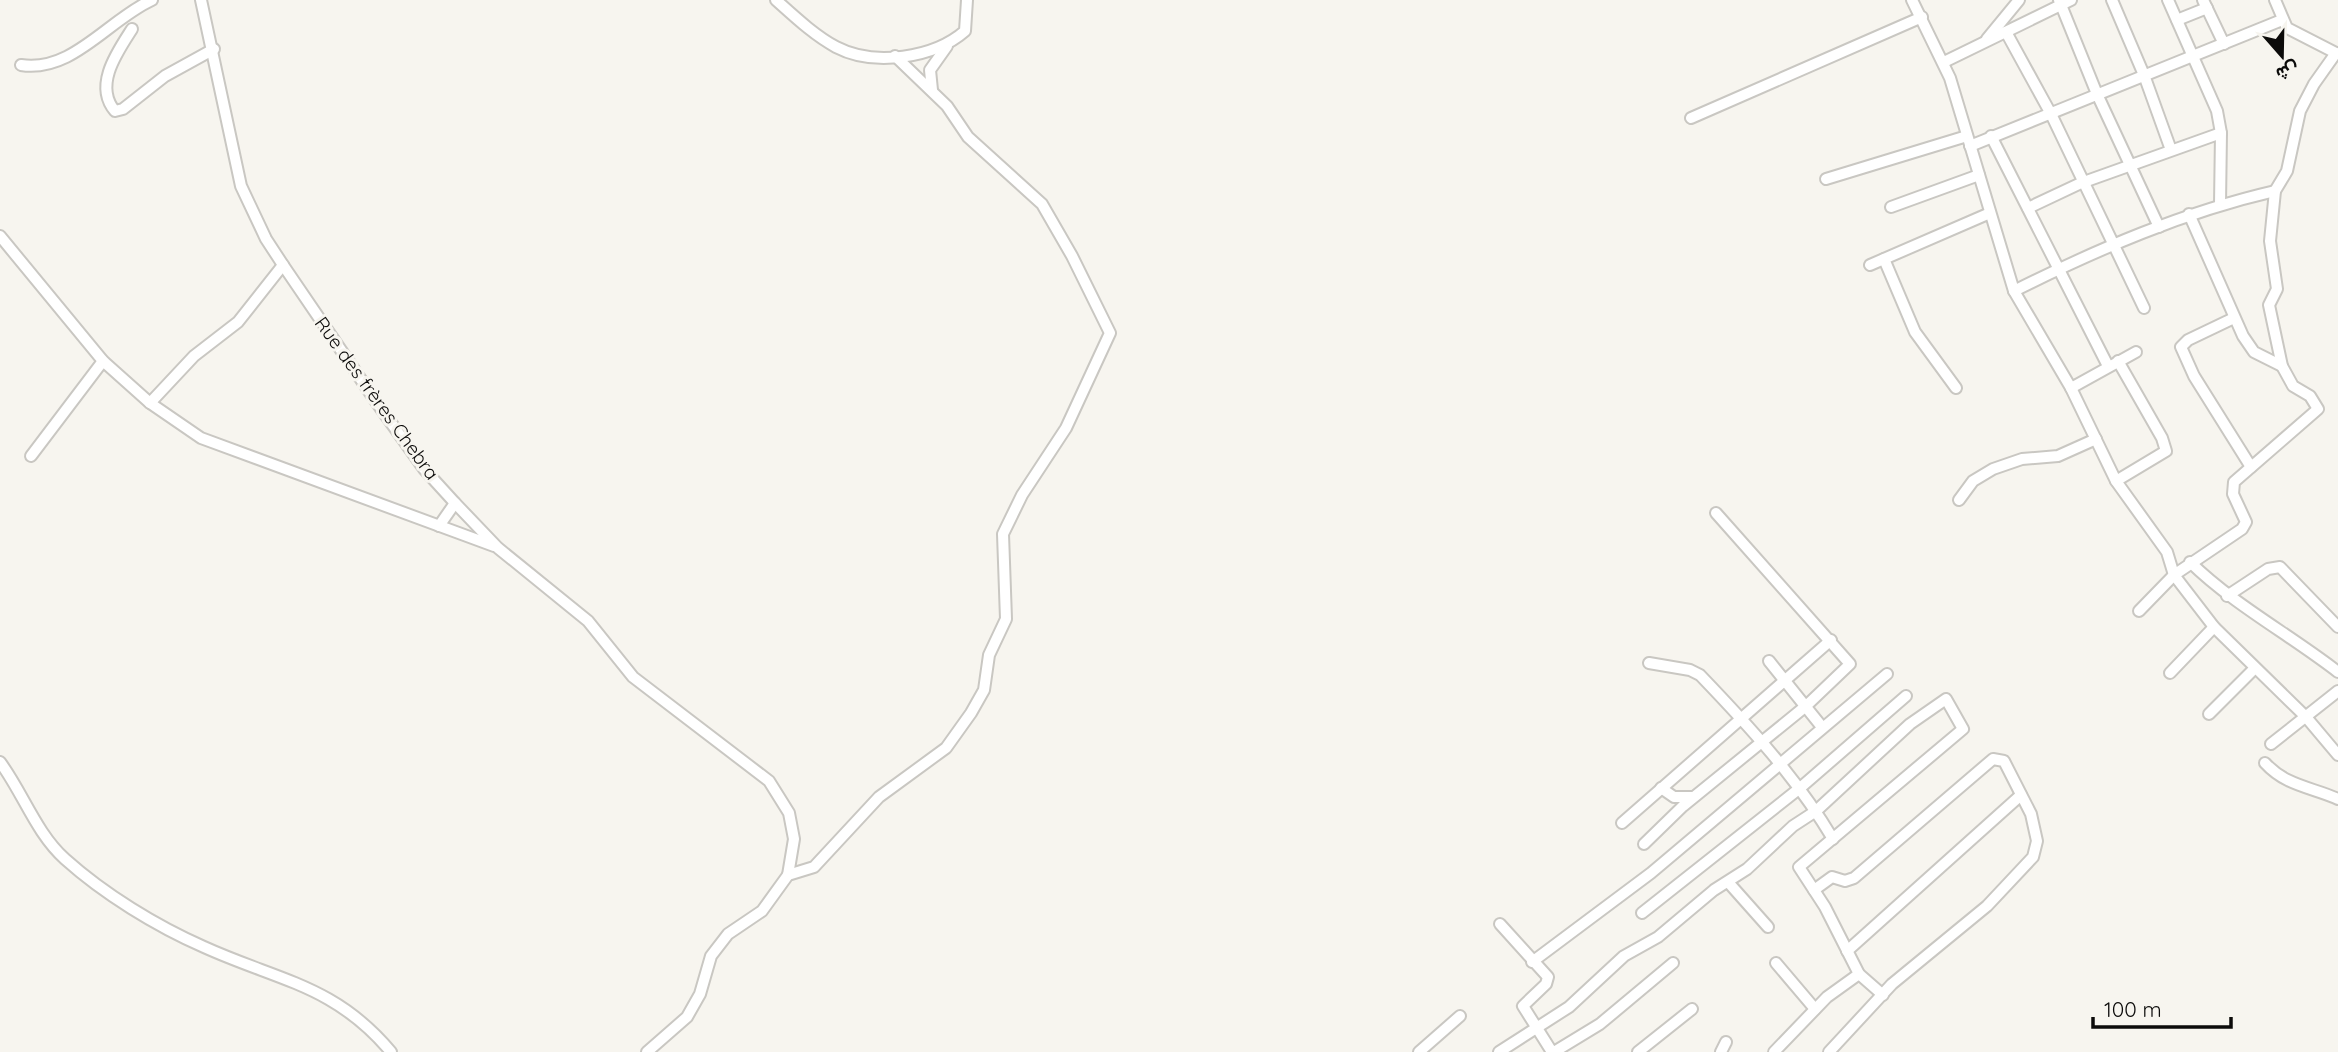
<svg xmlns="http://www.w3.org/2000/svg" width="2338" height="1052" viewBox="0 0 2338 1052" font-family="Quicksand,Vazirmatn,sans-serif">
  <style>
    .lines { fill: none; stroke-linecap: round; stroke-linejoin: round }
    .minor-casing { stroke: #c9c7c2; stroke-width: 14 }
    .minor { stroke: #fff; stroke-width: 10 }
    .labels { text-anchor: middle; dominant-baseline: central; stroke-width: 6; stroke-linejoin: round; paint-order: stroke }
    .street-label { font-size: 19px; fill: #0c0b0a; stroke: #f7f5ef }
  </style>
  <rect width="100%" height="100%" fill="#f7f5ef"/>
  <g class="lines">
    <defs>
      <g id="minor">
        <polyline points="201,0 241,186 266,239 283,265 377,403 424,469 455,503 498,548 588,621 633,677 769,781 789,813 794,839 788,875"/>
        <path d="M776 0C795 17 814 35 836 47 874 67 934 58 965 31L967 0"/>
        <polyline points="1912,0 1950,78 2014,291 2071,388 2116,481 2167,552 2174,575 2214,627 2306,717 2338,755"/>
        <polyline points="2059,0 2097,94 2159,227"/>
        <polyline points="2112,0 2144,75 2171,150"/>
        <polyline points="2168,0 2217,111 2221,133 2220,204"/>
        <polyline points="2203,0 2224,44"/>
        <polyline points="2275,0 2287,28 2338,54"/>
        <polyline points="2177,20 2207,8"/>
        <path d="M132 29C118 51 93 85 115 111L123 109 165 76 214 49"/>
        <polyline points="2006,32 2051,114 2144,308"/>
        <polyline points="1987,39 2019,0"/>
        <polyline points="1944,62 2071,0"/>
        <path d="M21 65C72 73 108 20 152 0"/>
        <polyline points="932,90 930,70 947,46"/>
        <polyline points="1691,118 1922,17"/>
        <polyline points="1991,136 2108,366"/>
        <polyline points="1970,146 2282,20"/>
        <polyline points="1826,179 1967,136"/>
        <polyline points="1891,207 1979,175"/>
        <polyline points="2028,208 2081,183 2221,133"/>
        <polyline points="2189,214 2243,336 2254,352 2282,366"/>
        <polyline points="0,236 103,361 150,403 201,438 494,546"/>
        <polyline points="1884,259 1915,332 1956,388"/>
        <polyline points="1870,265 1990,213"/>
        <path d="M2014 291C2098 249 2184 212 2275 191"/>
        <polyline points="2234,318 2188,340 2181,347 2194,376 2251,467"/>
        <polyline points="2071,388 2136,352"/>
        <polyline points="150,403 194,356 238,322 283,265"/>
        <polyline points="31,456 103,361"/>
        <polyline points="2116,481 2166,451 2162,438 2118,361"/>
        <polyline points="1959,500 1973,481 1993,469 2022,459 2058,456 2096,439"/>
        <polyline points="439,526 455,503"/>
        <path d="M2190 562C2234 605 2289 634 2338 672"/>
        <polyline points="2227,596 2268,569 2280,567 2338,627"/>
        <polyline points="2139,611 2174,575 2242,529 2246,522 2233,494 2234,482 2318,409 2310,396 2293,386 2282,366 2269,305 2277,289 2270,241 2275,191 2287,171 2300,111 2314,84 2336,53"/>
        <polyline points="1769,661 1822,727"/>
        <path d="M1649 663 1690 670 1700 675C1749 726 1796 777 1833 839"/>
        <polyline points="2170,673 2214,627"/>
        <polyline points="2209,714 2254,669"/>
        <polyline points="2271,744 2338,691"/>
        <path d="M0 762C23 793 36 833 65 859 104 894 156 926 204 947 279 981 335 985 391 1052"/>
        <path d="M2265 763C2286 786 2311 787 2338 799"/>
        <polyline points="1661,788 1674,797 1693,797"/>
        <polyline points="1622,823 1831,640"/>
        <polyline points="1644,844 1683,806 1806,706 1850,664 1716,513"/>
        <polyline points="1728,882 1768,927"/>
        <polyline points="1814,890 1832,877 1845,881 1854,878 1993,759 2004,761 2031,814 2037,841 2033,857 1987,906 1892,984 1829,1052"/>
        <polyline points="1642,913 1800,788 1906,696"/>
        <polyline points="1500,924 1548,977 1546,984 1523,1006 1552,1052"/>
        <polyline points="1847,951 2021,795"/>
        <polyline points="1532,962 1651,873 1887,674"/>
        <polyline points="1776,963 1815,1009"/>
        <polyline points="647,1052 687,1017 700,994 711,956 728,934 762,911 788,875 814,867 879,797 946,748 971,713 984,690 989,655 1006,619 1003,534 1022,495 1066,428 1110,333 1072,256 1042,204 968,137 947,106 895,56"/>
        <polyline points="1419,1052 1460,1016"/>
        <polyline points="1499,1052 1569,1007 1624,956 1658,937 1714,890 1747,869 1793,826 1816,811 1910,724 1946,699 1963,729 1799,867 1825,907 1859,974 1883,995"/>
        <polyline points="1554,1052 1600,1024 1673,963"/>
        <polyline points="1638,1052 1692,1009"/>
        <polyline points="1721,1052 1726,1042"/>
        <polyline points="1774,1052 1827,997 1859,974"/>
      </g>
    </defs>
    <use href="#minor" class="minor-casing"/>
    <use href="#minor" class="minor"/>
  </g>
  <g class="labels">
    <g class="street-label">
      <text transform="translate(377 398) rotate(54)">Rue des frères Chebra</text>
    </g>
  </g>
  <g transform="translate(2282 56) rotate(160)" stroke="#f7f5ef" stroke-width="5" paint-order="stroke">
  <path d="M0-5L12 26L0 18L-12 26Z" fill="#0c0b0a"/>
  <text y="-10" font-size="19" font-weight="bold" text-anchor="middle" fill="#0c0b0a">ش</text>
  </g>
  <path d="M2093 1017v10h138v-10" fill="none" stroke="#0c0b0a" stroke-width="3.5"/>
  <text x="2104" y="1017" font-size="21" fill="#0c0b0a" stroke="#f7f5ef" stroke-width="5" paint-order="stroke">100 m</text>
</svg>
